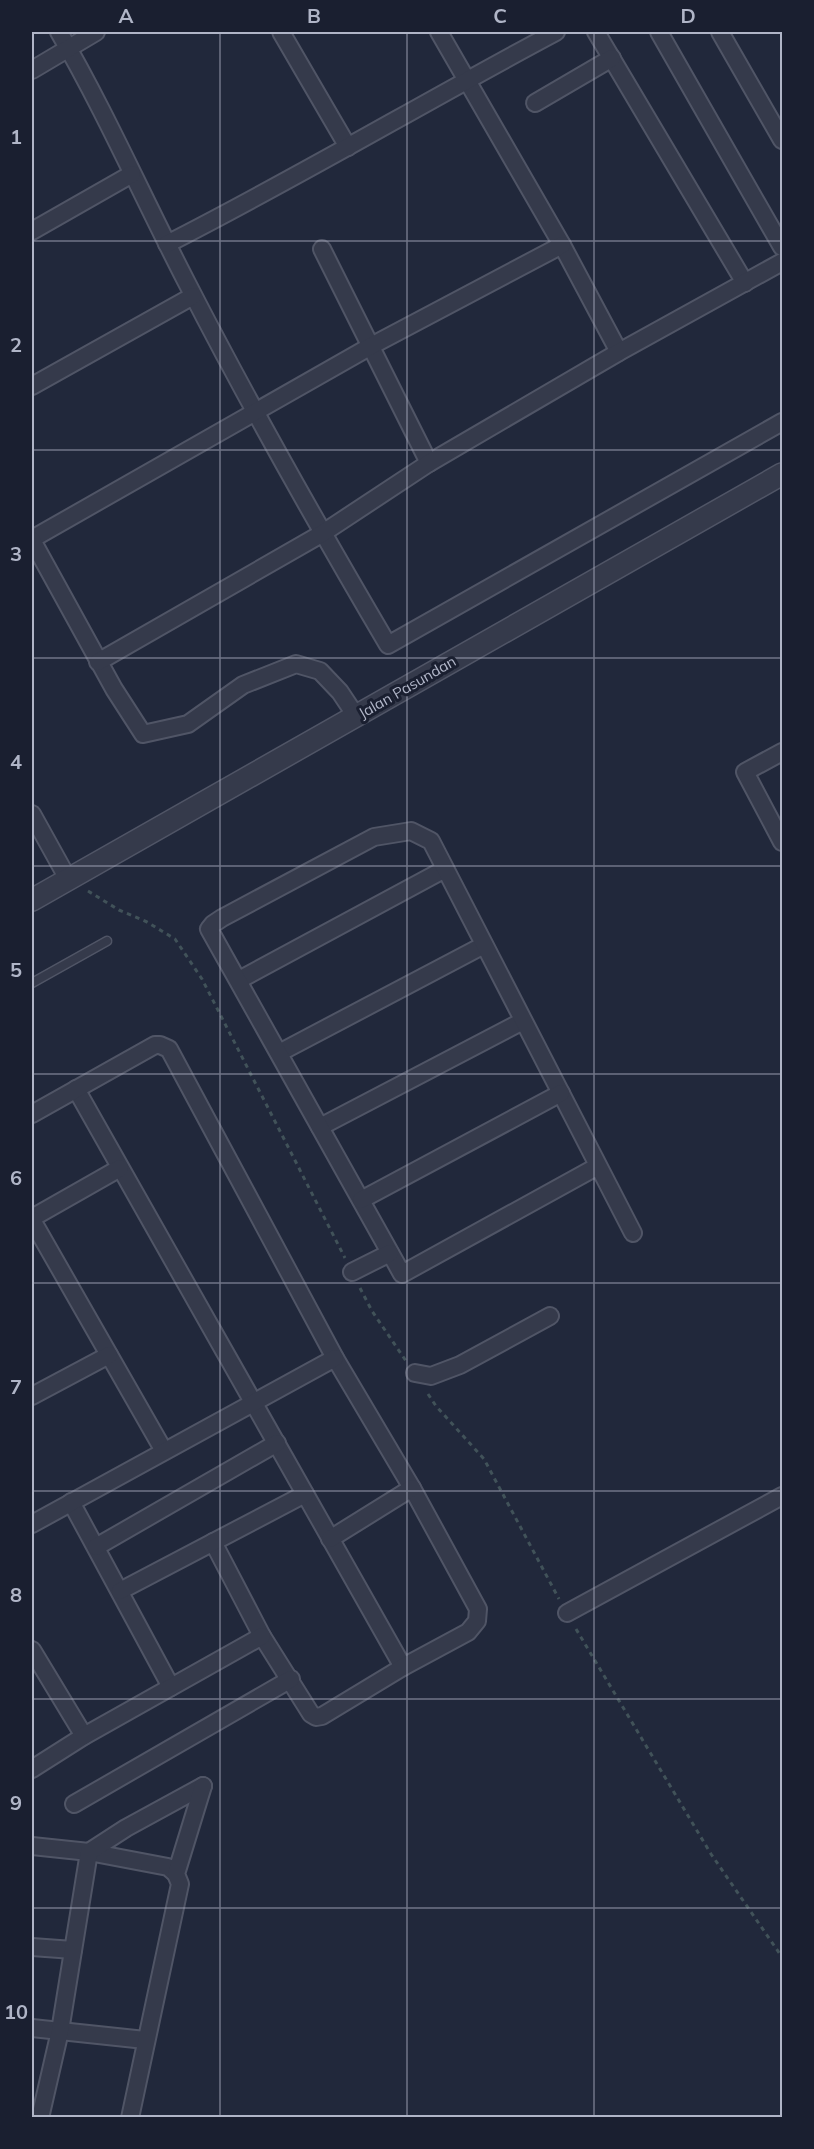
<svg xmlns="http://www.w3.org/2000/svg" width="814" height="2149" viewBox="0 0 814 2149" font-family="Mulish,sans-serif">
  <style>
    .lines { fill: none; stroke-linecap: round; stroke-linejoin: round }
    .service-casing { stroke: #505566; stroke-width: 11 }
    .minor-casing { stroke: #505566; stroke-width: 20 }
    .tertiary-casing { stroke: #505566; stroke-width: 24 }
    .path { stroke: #415259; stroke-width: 3; stroke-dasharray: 4.5 4.5; stroke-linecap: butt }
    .service { stroke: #353a4b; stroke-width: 8 }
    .minor { stroke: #353a4b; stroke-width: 16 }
    .tertiary { stroke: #353a4b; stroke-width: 21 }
    .grid { fill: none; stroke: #b0b5c7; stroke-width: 1.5; stroke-opacity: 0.55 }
    .labels { text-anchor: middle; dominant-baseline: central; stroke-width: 6; stroke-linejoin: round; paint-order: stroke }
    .street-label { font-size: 15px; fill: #b0b5c7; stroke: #1a1f30 }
    .neatline { fill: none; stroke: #b0b5c7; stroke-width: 2 }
    .grid-label { font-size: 20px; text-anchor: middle; font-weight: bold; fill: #b0b5c7 }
  </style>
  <rect width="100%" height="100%" fill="#21283b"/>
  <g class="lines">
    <defs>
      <polyline id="service" points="32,983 107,941"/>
      <g id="minor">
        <path d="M59 32C106 113 144 200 187 283 250 406 318 526 388 645L782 422"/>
        <polyline points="281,32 348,147"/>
        <polyline points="439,32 562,245 619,352"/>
        <polyline points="596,32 745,283"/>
        <polyline points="659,32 782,247"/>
        <polyline points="720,32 782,140"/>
        <polyline points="32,70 96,32"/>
        <polyline points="535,103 612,58"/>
        <polyline points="32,231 132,174"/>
        <path d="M167 244C299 177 426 101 556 32"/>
        <polyline points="322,249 429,463"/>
        <polyline points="32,386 193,296"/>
        <polyline points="32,539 371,346 562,245"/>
        <polyline points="32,540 114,689 143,734 188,724 243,685 296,664 320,671 340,692 356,716"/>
        <polyline points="98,662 323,533 429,463 619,352 782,262"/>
        <polyline points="782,752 745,772 782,842"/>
        <polyline points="32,814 68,879"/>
        <polyline points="239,980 445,869"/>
        <polyline points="279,1053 484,945"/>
        <polyline points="76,1089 403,1667"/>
        <polyline points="32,1114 155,1045 160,1045 169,1049 335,1358 412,1488 478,1609 477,1621 468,1632 403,1667 322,1716 316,1717 311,1714 262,1636 213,1542"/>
        <polyline points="320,1127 523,1021"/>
        <polyline points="598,1166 402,1274 209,929 213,924 222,918 374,837 411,831 431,841 633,1233"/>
        <polyline points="361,1200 561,1093"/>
        <polyline points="32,1218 120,1168"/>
        <polyline points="32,1220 164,1451"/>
        <polyline points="352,1272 390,1253"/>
        <polyline points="415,1373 431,1376 460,1365 550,1316"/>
        <polyline points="32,1396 109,1355"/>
        <polyline points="71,1502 171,1687"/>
        <polyline points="32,1524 335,1358"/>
        <polyline points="330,1539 412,1488"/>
        <polyline points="96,1547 277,1443"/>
        <polyline points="120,1591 305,1494"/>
        <polyline points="567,1613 782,1496"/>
        <polyline points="32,1650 84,1736"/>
        <polyline points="32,1769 84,1736 262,1636"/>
        <polyline points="74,1804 291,1679"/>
        <polyline points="32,1846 89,1852 168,1867 176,1874"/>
        <polyline points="32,1947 73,1950"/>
        <polyline points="32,2028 145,2040"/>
        <polyline points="40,2118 60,2031 89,1852 126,1828 203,1786"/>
        <polyline points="130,2118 180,1884 176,1874 203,1786"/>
      </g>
      <polyline id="tertiary" points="32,900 782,474"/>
    </defs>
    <use href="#service" class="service-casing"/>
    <use href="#minor" class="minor-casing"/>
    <use href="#tertiary" class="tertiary-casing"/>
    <g class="path">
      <polyline points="88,891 119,910 147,922 175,939 202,979 345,1258"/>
      <polyline points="360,1288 372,1311 406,1361"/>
      <polyline points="428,1394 436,1406 484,1459 559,1599"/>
      <polyline points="576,1629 711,1854 782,1957"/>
    </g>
    <use href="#service" class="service"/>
    <use href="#minor" class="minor"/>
    <use href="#tertiary" class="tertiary"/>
  </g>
  <path class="grid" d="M220 32V2118M407 32V2118M594 32V2118M32 241H782M32 450H782M32 658H782M32 866H782M32 1074H782M32 1283H782M32 1491H782M32 1699H782M32 1908H782"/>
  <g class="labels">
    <g class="street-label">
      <text transform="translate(407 687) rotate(-30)">Jalan Pasundan</text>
    </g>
  </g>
  <rect width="814" height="2149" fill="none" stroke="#1a1f30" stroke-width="66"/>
  <rect x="33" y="33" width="748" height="2083" class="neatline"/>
  <g class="grid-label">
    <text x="126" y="23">A</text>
    <text x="314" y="23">B</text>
    <text x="500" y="23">C</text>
    <text x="688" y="23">D</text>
    <text x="16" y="144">1</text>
    <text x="16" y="352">2</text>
    <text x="16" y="561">3</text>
    <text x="16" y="769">4</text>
    <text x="16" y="977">5</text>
    <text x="16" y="1185">6</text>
    <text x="16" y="1394">7</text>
    <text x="16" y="1602">8</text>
    <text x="16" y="1810">9</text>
    <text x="16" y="2019">10</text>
  </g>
</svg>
